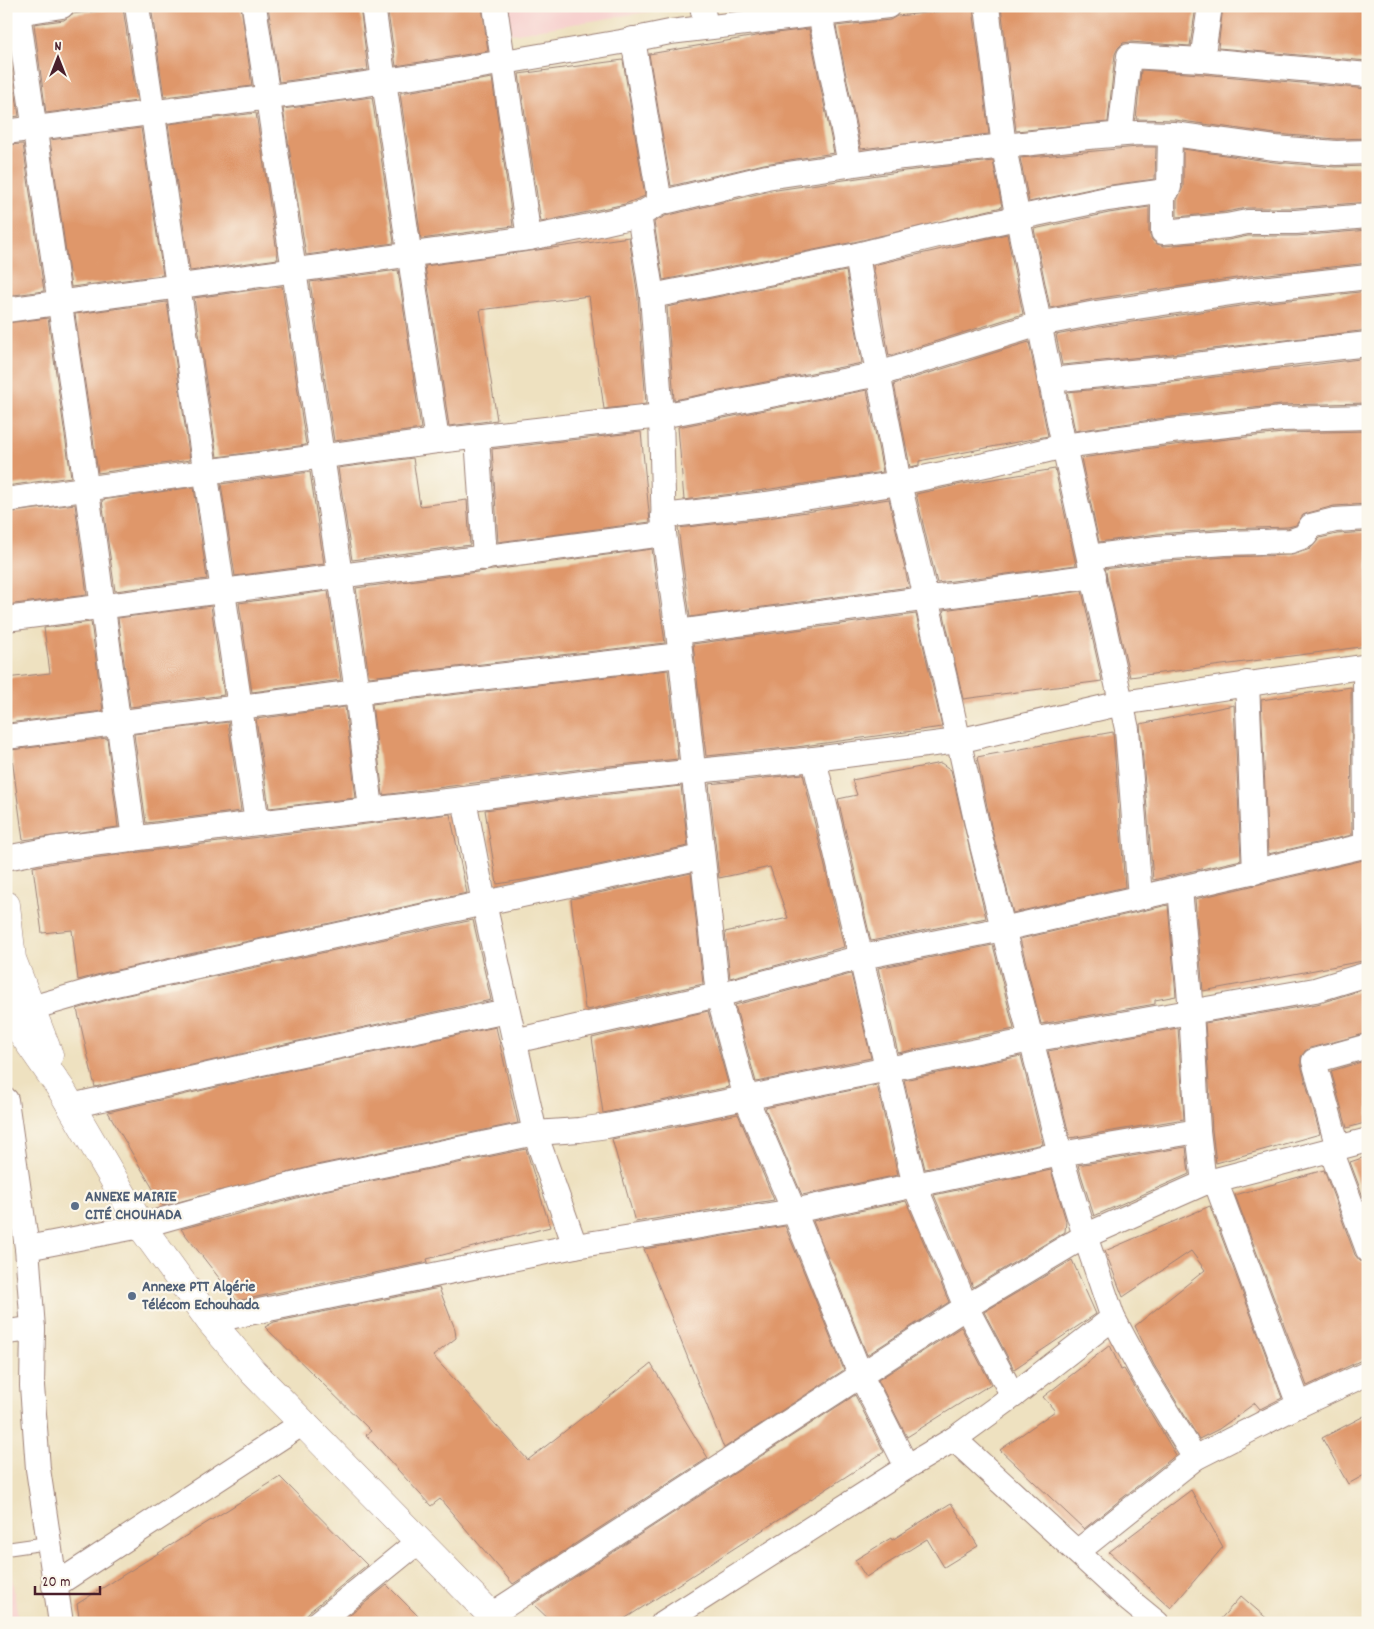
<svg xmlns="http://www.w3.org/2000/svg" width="1374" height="1629" viewBox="0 0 1374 1629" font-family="Dekko,sans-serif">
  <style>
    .built { fill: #f7d0ce }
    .building { fill: #df976b }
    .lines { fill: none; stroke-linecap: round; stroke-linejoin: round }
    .service-casing { stroke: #9c8076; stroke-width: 14 }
    .minor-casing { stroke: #9c8076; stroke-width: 26 }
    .tertiary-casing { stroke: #9c8076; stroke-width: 29 }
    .service { stroke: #fff; stroke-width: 12 }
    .minor { stroke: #fff; stroke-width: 24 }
    .tertiary { stroke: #fff; stroke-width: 28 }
    .service-dot { fill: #5c6f8a; stroke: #fbf7ec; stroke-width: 2 }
    .labels { text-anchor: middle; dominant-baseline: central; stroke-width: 4.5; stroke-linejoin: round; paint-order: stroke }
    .service-label { font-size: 16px; font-weight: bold; fill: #4e5e75; stroke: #fbf7ec; text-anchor: start }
  </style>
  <rect width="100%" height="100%" fill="#fbf7ec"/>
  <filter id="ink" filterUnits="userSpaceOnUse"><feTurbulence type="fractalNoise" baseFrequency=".02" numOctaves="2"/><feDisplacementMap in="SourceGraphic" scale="10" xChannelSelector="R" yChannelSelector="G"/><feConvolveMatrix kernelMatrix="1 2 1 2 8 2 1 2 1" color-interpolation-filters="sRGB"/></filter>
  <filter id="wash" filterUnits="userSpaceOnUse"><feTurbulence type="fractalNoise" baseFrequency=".0096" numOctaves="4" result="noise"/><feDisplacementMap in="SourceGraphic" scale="20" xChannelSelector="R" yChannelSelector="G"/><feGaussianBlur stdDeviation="1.12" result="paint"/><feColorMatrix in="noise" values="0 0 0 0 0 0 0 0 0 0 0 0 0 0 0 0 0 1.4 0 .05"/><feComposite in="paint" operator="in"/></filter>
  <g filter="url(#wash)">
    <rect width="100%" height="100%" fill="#eee1c0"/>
    <g class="built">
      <polygon points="507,6 684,6 511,34"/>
      <polygon points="6,1540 19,1623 6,1623"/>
    </g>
    <g id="blocks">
      <g class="building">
        <polygon points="151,6 241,6 252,86 164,97"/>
        <polygon points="268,6 360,6 368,70 279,82"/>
        <polygon points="387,6 482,6 488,51 396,66"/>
        <polygon points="1001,6 1196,6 1190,46 1130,42 1123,43 1118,48 1115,54 1108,122 1016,131"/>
        <polygon points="1223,6 1363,6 1365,14 1368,14 1368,61 1218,48"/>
        <polygon points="123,8 137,101 46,113 34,24 64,20 72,14"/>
        <polygon points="973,8 989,134 861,149 836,26 890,20 897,16"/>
        <polygon points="6,28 19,116 6,118"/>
        <polygon points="809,29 834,153 764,164 671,186 649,54 768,34"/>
        <polygon points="623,60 645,196 625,204 541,222 519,74"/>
        <polygon points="1141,70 1201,74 1368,89 1368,138 1336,139 1276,134 1175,120 1136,119"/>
        <polygon points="492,78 513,226 421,239 400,93"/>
        <polygon points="372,97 394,243 306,255 283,109"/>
        <polygon points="256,113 278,259 190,271 168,124"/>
        <polygon points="141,128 163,275 71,287 50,140"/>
        <polygon points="23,144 44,291 6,296 6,145"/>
        <polygon points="1138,147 1156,147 1155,179 1104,186 1029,202 1020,158"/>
        <polygon points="1183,149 1274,162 1335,167 1368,166 1368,202 1295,208 1247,208 1225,212 1177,217 1177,200 1183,187"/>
        <polygon points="993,161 1002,207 854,242 663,280 654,222 665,216 770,191 905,171"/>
        <polygon points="1149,207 1149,233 1152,240 1157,244 1164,246 1228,240 1248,236 1297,236 1368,230 1368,263 1250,276 1094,299 1050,308 1034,229 1109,213"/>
        <polygon points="1007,234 1023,314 889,356 873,265"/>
        <polygon points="629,237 638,298 646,404 604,409 589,296 480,310 497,420 449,426 425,266"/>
        <polygon points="398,270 421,429 334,441 310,282"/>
        <polygon points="846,271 862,363 674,400 667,307"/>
        <polygon points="282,286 306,445 217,457 194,298"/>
        <polygon points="1368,291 1368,330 1171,354 1062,365 1056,335 1098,327 1254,304"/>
        <polygon points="167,302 190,460 98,473 75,314"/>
        <polygon points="48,318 71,477 6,486 6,323"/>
        <polygon points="1029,342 1048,436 919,461 919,465 910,467 894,384"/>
        <polygon points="1368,358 1368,403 1281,405 1171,417 1075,431 1067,392 1174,382"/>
        <polygon points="867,390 883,472 764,490 684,500 678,427"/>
        <polygon points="1368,431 1368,504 1334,506 1308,513 1303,515 1296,525 1288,527 1224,529 1157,534 1099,542 1081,458 1174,445 1283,433"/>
        <polygon points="641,432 650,522 498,542 492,449"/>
        <polygon points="413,458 420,506 467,500 470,545 352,560 338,468"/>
        <polygon points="1055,469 1076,565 937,583 916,494 962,484"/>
        <polygon points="310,472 324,564 235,576 221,484"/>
        <polygon points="194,487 207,579 115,591 102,500"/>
        <polygon points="889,499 909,587 690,617 678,528 768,518"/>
        <polygon points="75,504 87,595 6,605 6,513"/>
        <polygon points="1368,532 1368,646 1130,677 1105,569 1159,562 1226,557 1292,555 1310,549 1320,538 1337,534"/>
        <polygon points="652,549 665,643 369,677 356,588"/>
        <polygon points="328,591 341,680 252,692 239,603"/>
        <polygon points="1082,591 1102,681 963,699 943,610"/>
        <polygon points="211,606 224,695 130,707 118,618"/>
        <polygon points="916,614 942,727 796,747 706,756 693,644"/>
        <polygon points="91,622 103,711 8,723 6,678 50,673 44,628"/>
        <polygon points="668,670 678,759 589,768 383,795 372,704"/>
        <polygon points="1351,687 1352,835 1268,854 1261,700"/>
        <polygon points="1234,705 1241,860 1153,880 1140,724"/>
        <polygon points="345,707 356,798 269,808 256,719"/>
        <polygon points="228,722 241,811 146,823 134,734"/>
        <polygon points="1113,732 1125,887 1013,913 991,826 977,757"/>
        <polygon points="107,738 118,827 23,840 11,750"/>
        <polygon points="941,763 951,770 986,918 871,941 838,799 857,795 852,780"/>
        <polygon points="803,774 844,947 730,978 725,932 788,918 770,867 719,878 709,784"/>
        <polygon points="681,786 688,846 542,877 497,884 485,810 592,796"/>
        <polygon points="450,814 467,893 108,972 78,980 72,930 42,933 33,867 54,863 259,837"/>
        <polygon points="1368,859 1368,960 1203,991 1195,899"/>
        <polygon points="691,873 703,984 587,1010 587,1009 585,1009 571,899"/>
        <polygon points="1168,905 1176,996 1155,1000 1155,1004 1041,1024 1020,939"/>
        <polygon points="473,920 491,1000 294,1042 95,1087 77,1009 114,998"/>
        <polygon points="993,945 1014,1029 898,1053 878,968"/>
        <polygon points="851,974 871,1058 756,1082 735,1005"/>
        <polygon points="1368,988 1368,1033 1310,1048 1305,1051 1301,1057 1301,1065 1320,1134 1216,1163 1212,1130 1205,1023 1317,1004"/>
        <polygon points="708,1011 729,1087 603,1113 592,1038"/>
        <polygon points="496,1027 518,1123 317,1165 163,1206 108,1112 300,1068"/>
        <polygon points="1178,1028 1184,1119 1070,1138 1048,1051"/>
        <polygon points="1021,1056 1043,1144 925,1169 904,1080"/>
        <polygon points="1368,1060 1368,1122 1347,1128 1331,1071"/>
        <polygon points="877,1085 898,1175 802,1195 765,1108"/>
        <polygon points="738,1114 774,1200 635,1222 612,1139"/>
        <polygon points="1186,1147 1189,1174 1094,1216 1078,1165"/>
        <polygon points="526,1149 550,1227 431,1258 427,1259 428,1262 237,1301 181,1229 323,1191"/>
        <polygon points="1368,1156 1368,1210 1350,1162"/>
        <polygon points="1051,1170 1066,1221 1065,1232 973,1287 934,1195"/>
        <polygon points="1324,1170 1355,1255 1360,1261 1368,1263 1368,1357 1307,1386 1235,1195"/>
        <polygon points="906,1201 949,1302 867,1355 813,1221"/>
        <polygon points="1210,1206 1282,1398 1260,1409 1255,1403 1219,1429 1199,1439 1154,1365 1135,1326 1205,1270 1191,1251 1123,1297 1105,1251"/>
        <polygon points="785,1226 844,1370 724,1448 644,1249"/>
        <polygon points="1072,1260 1096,1314 1014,1369 984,1312"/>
        <polygon points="439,1288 455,1329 456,1338 433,1356 528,1460 651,1364 708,1458 513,1584 440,1499 431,1506 366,1435 371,1431 265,1327 274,1322"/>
        <polygon points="961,1327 991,1384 907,1437 878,1380"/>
        <polygon points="1110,1345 1121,1370 1124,1369 1176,1455 1084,1529 1000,1450 1055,1411 1043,1397"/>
        <polygon points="855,1395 884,1452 618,1623 553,1623 533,1604"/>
        <polygon points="1368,1414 1368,1473 1348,1484 1322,1438"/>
        <polygon points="280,1477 367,1565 309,1612 305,1618 305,1623 80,1623 77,1604"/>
        <polygon points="1191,1490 1223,1547 1171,1608 1109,1552"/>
        <polygon points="951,1503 978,1546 944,1567 927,1539 866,1577 855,1560 891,1538 892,1540"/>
        <polygon points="387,1585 425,1623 340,1623"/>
        <polygon points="1241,1596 1272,1623 1217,1623"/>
      </g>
    </g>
  </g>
  <g filter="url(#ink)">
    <use href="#blocks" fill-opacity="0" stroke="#9c8076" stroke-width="1"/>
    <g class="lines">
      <defs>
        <polyline id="service" points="6,1549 48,1543"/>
        <g id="minor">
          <polyline points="17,6 94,541 134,839"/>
          <polyline points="137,6 257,823"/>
          <polyline points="254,6 340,575 357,692 371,809"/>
          <polyline points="373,6 437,441"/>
          <polyline points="495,6 529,238"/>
          <polyline points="702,6 706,27"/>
          <polyline points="987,6 1004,147 1018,219 1064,446 1127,729 1140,897"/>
          <polyline points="18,13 62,6"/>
          <polyline points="820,14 850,164"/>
          <polyline points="633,39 660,203"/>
          <polyline points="1202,60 1210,6"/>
          <polyline points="6,132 338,88 446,72 621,42 670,32 888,6"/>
          <polyline points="1120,134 1129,56 1202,60 1368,75"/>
          <polyline points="1163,191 1163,232 1227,226 1247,222 1296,222 1368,216"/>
          <polyline points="639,215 652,296 661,416 664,534 678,632 718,995 746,1098 794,1211 861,1376 907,1467"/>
          <polyline points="857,255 868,320 899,483 945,679 978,829 1060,1154 1085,1236 1113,1318 1142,1372 1195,1458"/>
          <polyline points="652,296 857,255 942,234 1107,199 1166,191 1169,187 1170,134"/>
          <polyline points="6,310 529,238 590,226 639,215 660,203 767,177 903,157 1088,137 1138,133 1173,134 1275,148 1336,153 1368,152"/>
          <polyline points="1050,380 1173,368 1297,352 1368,344"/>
          <polyline points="477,437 485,558"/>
          <polyline points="6,500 205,472 437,441 661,416 879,374 1039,324 1096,313 1252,290 1368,277"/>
          <polyline points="663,516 766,504 899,483 990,464 1064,446 1172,431 1282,419 1368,417"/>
          <polyline points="1089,557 1158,548 1225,543 1291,541 1305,536 1311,526 1335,520 1368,518"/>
          <polyline points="6,619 664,534"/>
          <polyline points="678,632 1094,576"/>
          <polyline points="1365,667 1366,846"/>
          <polyline points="1247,683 1255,872"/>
          <polyline points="6,737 357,692 680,655"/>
          <polyline points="814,759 915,1186 966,1307 1013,1396"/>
          <polyline points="464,799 484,903 535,1133 575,1246"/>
          <polyline points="6,858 52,849 257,823 464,799 590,782 814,759 958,741 1122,703 1368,666"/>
          <polyline points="1180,889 1191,1011 1198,1131 1204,1183"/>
          <polyline points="31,1008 111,985 484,903 702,857"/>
          <polyline points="6,1030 12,959"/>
          <polyline points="514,1041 718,995 862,957 1003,929 1368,845"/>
          <polyline points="6,1100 27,1248 33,1329 32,1386 38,1469 61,1623"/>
          <polyline points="71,1106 297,1055 507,1011"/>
          <polyline points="1338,1148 1314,1061 1368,1046"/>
          <polyline points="1331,1150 1368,1250"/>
          <polyline points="1215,1180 1299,1405"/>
          <polyline points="27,1248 141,1226 226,1202 320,1178 535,1133 579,1130 607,1126 1031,1040 1315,990 1368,974"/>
          <polyline points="210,1321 575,1246 794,1211 1060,1154 1198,1131"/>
          <polyline points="6,1332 33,1329"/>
          <polyline points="954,1439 1013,1396 1113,1318"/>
          <polyline points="1077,1552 1129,1600 1157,1623"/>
          <polyline points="54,1586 303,1423"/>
          <polyline points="491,1615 966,1307 1085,1236 1204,1183 1368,1140"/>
          <polyline points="318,1623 419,1541"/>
          <polyline points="663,1623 907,1467 954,1439 1077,1552 1195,1458 1299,1405 1368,1373"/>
        </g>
        <g id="tertiary">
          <polyline points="6,905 12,959 49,1055"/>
          <polyline points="6,1010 61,1089 141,1226 210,1321 253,1372 499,1623"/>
        </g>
      </defs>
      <use href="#service" class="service-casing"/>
      <use href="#minor" class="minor-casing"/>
      <use href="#tertiary" class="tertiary-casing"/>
      <use href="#service" class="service"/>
      <use href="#minor" class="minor"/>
      <use href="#tertiary" class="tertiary"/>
    </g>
  </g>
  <g class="service-dot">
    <circle cx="75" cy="1206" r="5"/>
    <circle cx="132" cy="1296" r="5"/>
  </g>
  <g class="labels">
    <g class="service-label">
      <text x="85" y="1197">ANNEXE MAIRIE<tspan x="85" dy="18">CITÉ CHOUHADA</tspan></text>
      <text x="142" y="1287">Annexe PTT Algérie<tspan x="142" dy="18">Télécom Echouhada</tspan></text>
    </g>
  </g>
  <rect width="1374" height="1629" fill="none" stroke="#fbf7ec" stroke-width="25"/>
  <g transform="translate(58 58)" stroke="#fbf7ec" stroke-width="4" paint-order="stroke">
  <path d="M0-4L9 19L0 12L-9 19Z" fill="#4a1f2b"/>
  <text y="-8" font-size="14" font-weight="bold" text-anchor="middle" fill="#4a1f2b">N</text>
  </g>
  <path d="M35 1586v8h65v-8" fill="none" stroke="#4a1f2b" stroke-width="2.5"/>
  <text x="42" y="1586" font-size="15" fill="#4a1f2b" stroke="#fbf7ec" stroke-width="4" paint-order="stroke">20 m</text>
</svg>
